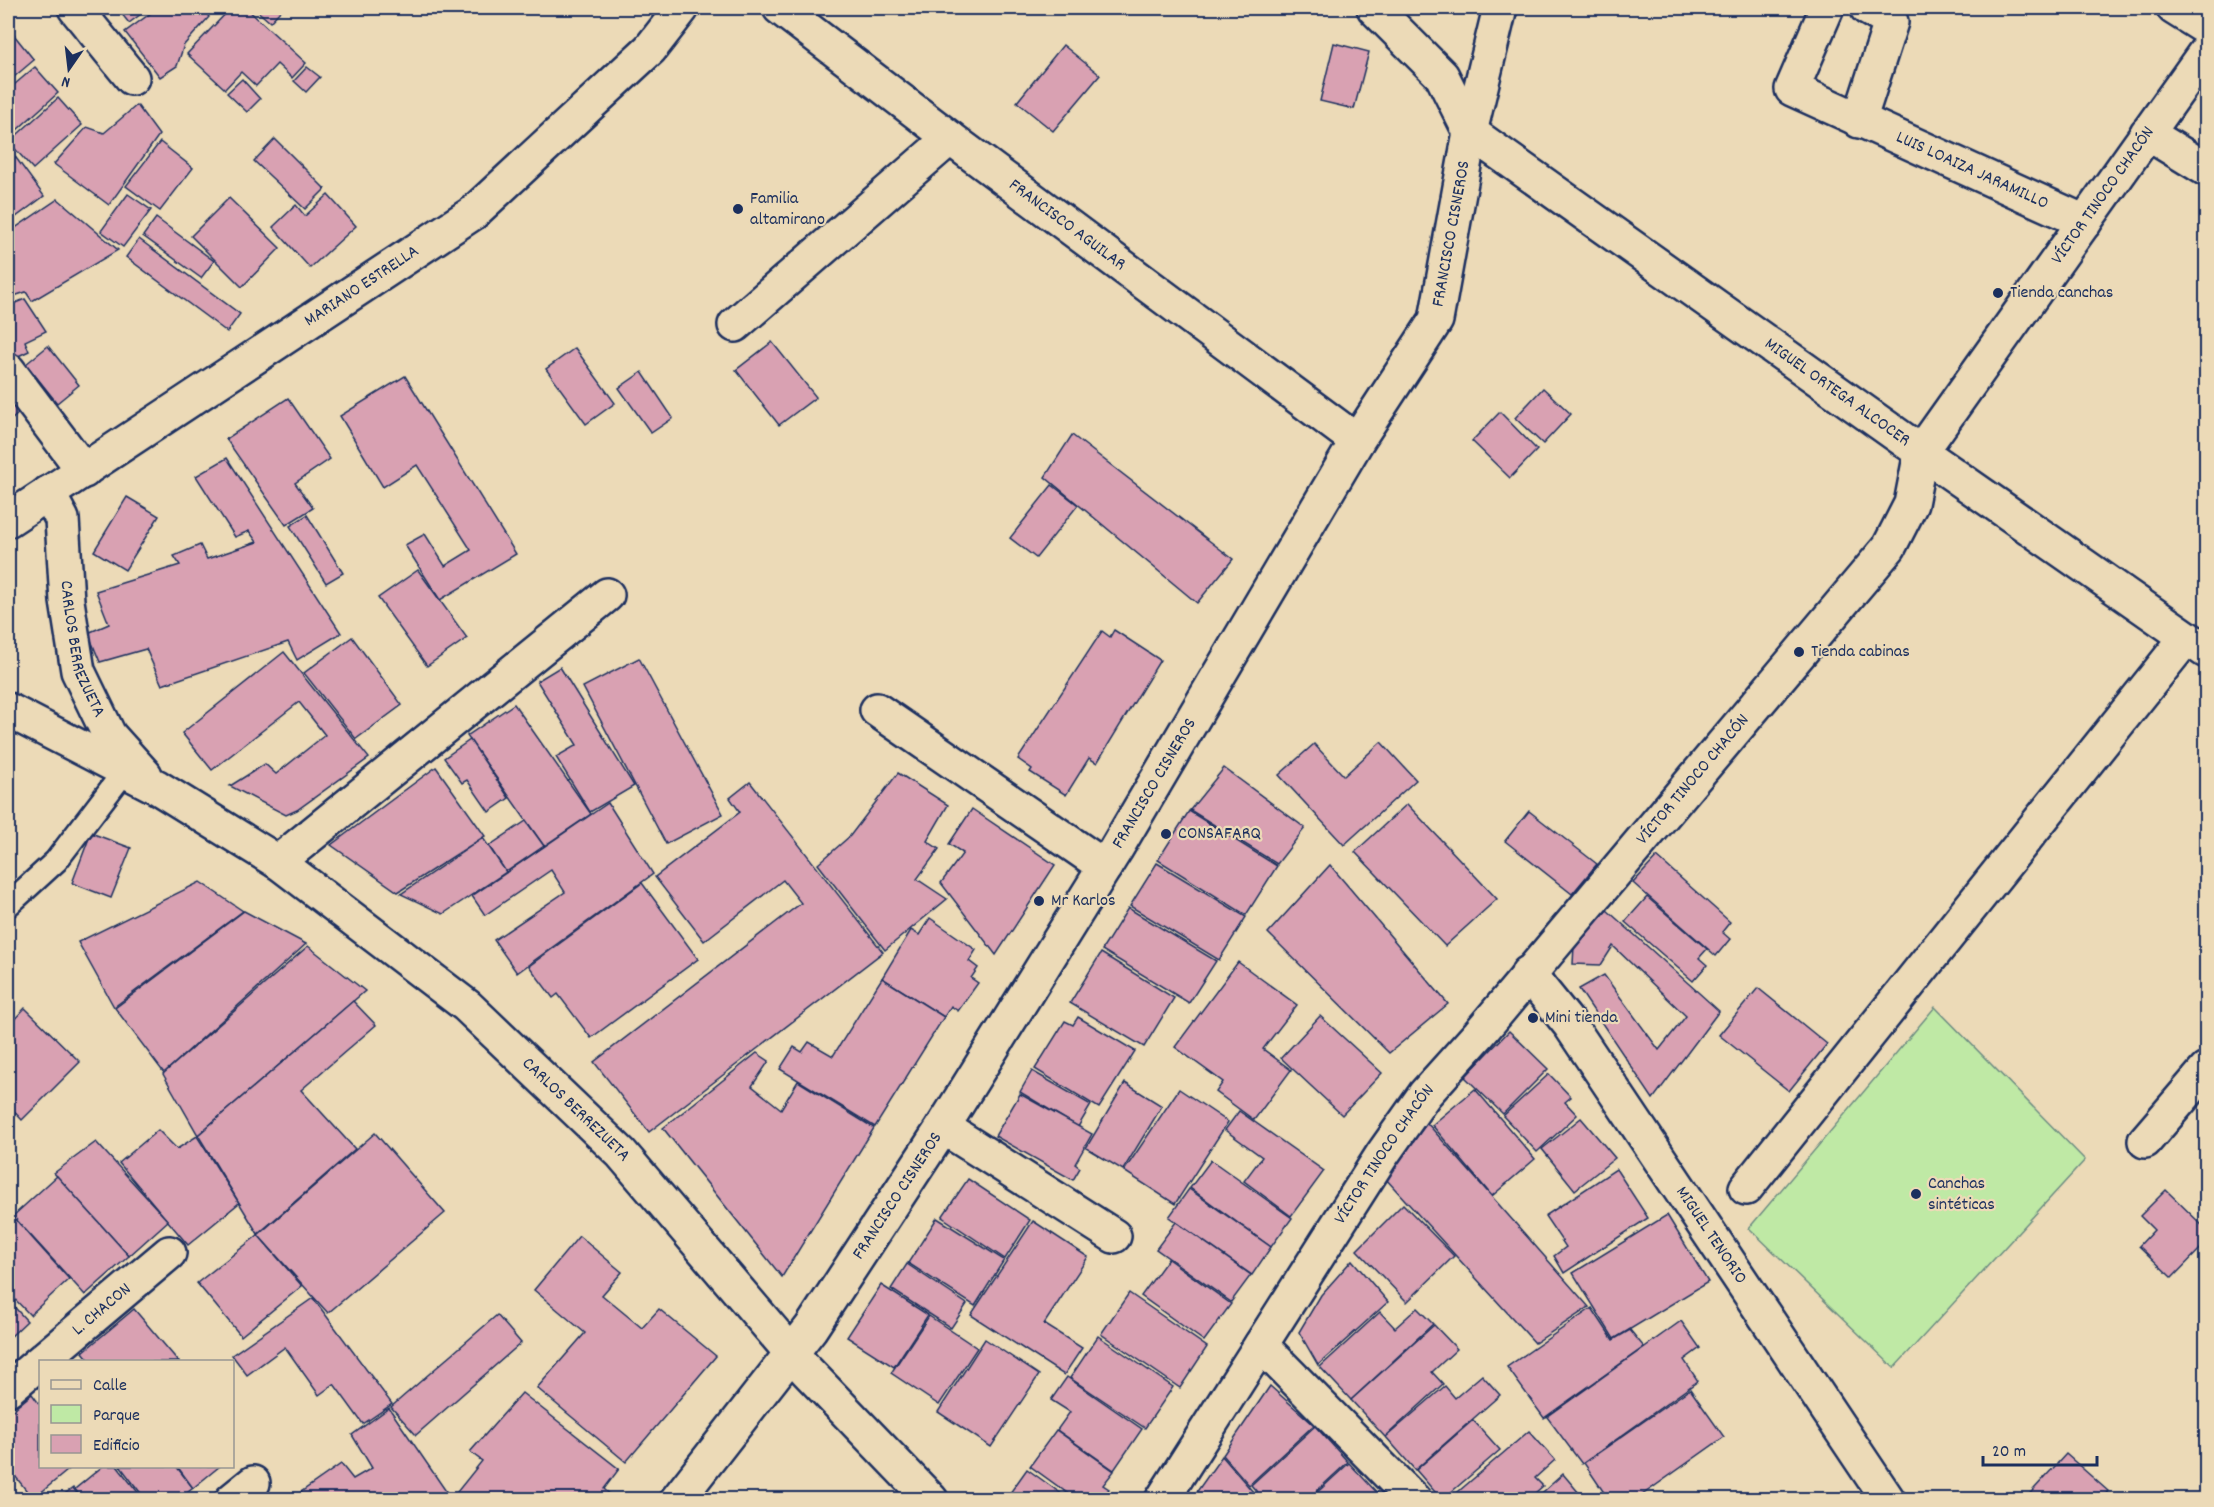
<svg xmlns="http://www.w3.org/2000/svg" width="2214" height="1507" viewBox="0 0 2214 1507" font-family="Dekko,sans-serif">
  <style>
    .green { fill: #bfe9a5; stroke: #6d8c82; stroke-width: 1.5 }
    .building { fill: #d9a1b2; stroke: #1b2f5e; stroke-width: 1.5 }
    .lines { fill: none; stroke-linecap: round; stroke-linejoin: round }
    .lane-casing { stroke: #1b2f5e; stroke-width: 27 }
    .street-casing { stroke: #1b2f5e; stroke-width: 38 }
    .lane { stroke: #ecdab7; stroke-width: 22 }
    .street { stroke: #ecdab7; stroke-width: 33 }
    .poi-dot { fill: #1b2f5e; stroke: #ecdab7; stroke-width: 2 }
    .labels { text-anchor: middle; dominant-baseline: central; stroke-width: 4.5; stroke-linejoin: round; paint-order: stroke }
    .street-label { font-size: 18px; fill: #1b2f5e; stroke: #ecdab7 }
    .poi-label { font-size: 18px; fill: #1b2f5e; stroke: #ecdab7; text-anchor: start }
  </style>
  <rect width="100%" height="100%" fill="#ecdab7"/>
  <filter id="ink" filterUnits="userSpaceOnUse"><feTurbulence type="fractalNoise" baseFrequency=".0167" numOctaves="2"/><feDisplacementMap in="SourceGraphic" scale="12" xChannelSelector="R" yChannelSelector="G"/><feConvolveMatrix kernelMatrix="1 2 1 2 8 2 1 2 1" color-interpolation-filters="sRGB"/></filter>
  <g filter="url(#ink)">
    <polygon class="green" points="1935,1007 2085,1160 1894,1368 1749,1228"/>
    <g class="building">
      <polygon points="117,8 149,8 129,23"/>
      <polygon points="158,8 203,8 209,17 184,45 177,66 160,77 125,32"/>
      <polygon points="231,8 246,8 306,63 292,78 277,64 256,86 241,72 225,89 187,54"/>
      <polygon points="254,8 283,8 270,22"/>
      <polygon points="10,30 34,60 8,82 8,33"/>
      <polygon points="1334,43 1369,52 1354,109 1320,101"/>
      <polygon points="1063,45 1100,75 1053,131 1017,102"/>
      <polygon points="35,67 58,93 8,138 8,90"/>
      <polygon points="307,67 320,77 306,92 294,81"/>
      <polygon points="242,79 260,99 247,112 227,93"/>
      <polygon points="58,98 82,125 33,169 9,142"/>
      <polygon points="137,105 159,135 109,205 54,164 87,127 104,133"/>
      <polygon points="275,139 325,189 305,209 254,161"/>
      <polygon points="160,142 193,168 160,211 126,186"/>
      <polygon points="8,147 44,196 8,223"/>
      <polygon points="128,194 151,210 123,247 101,231"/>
      <polygon points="328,195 356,226 310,268 273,227 296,205 305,216"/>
      <polygon points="229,198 280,248 242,287 191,236"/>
      <polygon points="58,199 118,250 32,301 26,292 8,298 8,233"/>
      <polygon points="156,218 214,261 201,278 143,236"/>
      <polygon points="139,239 240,314 227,332 126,257"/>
      <polygon points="25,299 46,331 25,341 29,351 16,357 8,348 8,306"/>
      <polygon points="772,342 816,397 779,425 736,370"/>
      <polygon points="48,346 79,385 57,403 26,364"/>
      <polygon points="575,348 615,403 586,424 546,369"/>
      <polygon points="642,372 673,418 651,433 619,388"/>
      <polygon points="405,376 516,554 440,600 405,545 425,534 445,566 471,550 417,465 383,487 340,416"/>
      <polygon points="1543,388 1571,414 1543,444 1515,418"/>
      <polygon points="8,397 20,412 8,423"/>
      <polygon points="288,398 330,459 295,483 313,508 286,525 226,439"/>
      <polygon points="1500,412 1537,450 1510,478 1472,441"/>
      <polygon points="1072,435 1233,559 1197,603 1045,477"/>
      <polygon points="227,458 341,633 297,660 288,642 162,685 146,649 100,662 88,633 109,624 96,591 180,565 174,556 200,545 207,559 257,542 249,531 235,537 196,476"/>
      <polygon points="1052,485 1078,505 1036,558 1010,538"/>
      <polygon points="127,497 159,516 125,570 94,551"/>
      <polygon points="307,515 343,573 326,583 290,526"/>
      <polygon points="418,570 467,638 427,666 378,598"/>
      <polygon points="1114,630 1160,660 1097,763 1089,758 1066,795 1030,772 1032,769 1018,759 1102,631 1110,637"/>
      <polygon points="352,637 402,705 356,739 304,673"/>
      <polygon points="284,652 369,758 297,810 286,815 230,786 265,764 276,774 325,735 299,702 212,770 182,733"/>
      <polygon points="639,658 723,814 666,844 583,687"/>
      <polygon points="560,667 634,786 590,812 556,757 577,745 537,681"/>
      <polygon points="514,704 591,814 544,846 467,736"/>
      <polygon points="470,740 509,798 489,812 467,780 462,783 444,758"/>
      <polygon points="1381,742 1416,780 1344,845 1279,775 1314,744 1344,776"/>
      <polygon points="436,767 485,836 398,892 331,845"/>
      <polygon points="1224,768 1305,828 1277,864 1190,810"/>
      <polygon points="898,773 948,805 927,841 939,849 917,879 947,899 885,950 818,864 850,836"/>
      <polygon points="750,782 883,952 649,1132 594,1062 801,903 783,880 704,941 655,877 740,812 730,798"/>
      <polygon points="608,803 653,874 517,973 494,940 565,892 551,870 485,915 472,896"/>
      <polygon points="1407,804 1497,899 1445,946 1355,852"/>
      <polygon points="972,809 1055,865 996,955 941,883 963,853 949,844"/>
      <polygon points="1189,811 1277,866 1246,915 1158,860"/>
      <polygon points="1529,811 1597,864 1572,894 1505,841"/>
      <polygon points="526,821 544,846 506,872 489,846"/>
      <polygon points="91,833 131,848 111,898 72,883"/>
      <polygon points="483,838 506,872 443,914 401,894"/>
      <polygon points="1657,857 1730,922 1722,932 1730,939 1716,956 1633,883"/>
      <polygon points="1157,863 1246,917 1219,960 1130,906"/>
      <polygon points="1330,865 1448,1004 1389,1053 1268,933"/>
      <polygon points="200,882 243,911 114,1007 78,942"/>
      <polygon points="642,883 698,959 591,1038 558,994 553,998 529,966"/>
      <polygon points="1647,897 1707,949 1699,958 1707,965 1693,981 1625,922"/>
      <polygon points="1128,908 1216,961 1189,1003 1102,950"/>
      <polygon points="1607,910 1719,1011 1653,1099 1579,989 1604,975 1659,1050 1686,1016 1613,946 1601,965 1573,964 1574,946"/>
      <polygon points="244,911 306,944 164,1073 115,1008"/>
      <polygon points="930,918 976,950 969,961 978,968 971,978 978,983 958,1011 951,1006 944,1017 882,978 911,930 919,935"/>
      <polygon points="308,946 365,991 198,1135 163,1074"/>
      <polygon points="1101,953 1174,998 1144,1047 1070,1003"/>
      <polygon points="1238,962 1297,1005 1263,1049 1291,1070 1254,1120 1216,1092 1223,1082 1175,1047"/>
      <polygon points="882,978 944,1017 875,1127 780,1069 794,1047 802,1052 809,1042 833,1056"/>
      <polygon points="1758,988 1827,1044 1789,1091 1719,1035"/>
      <polygon points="353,1001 376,1025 301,1090 355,1149 258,1234 198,1135"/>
      <polygon points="25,1008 80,1062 22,1120 8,1105 8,1026"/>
      <polygon points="1320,1016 1382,1073 1342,1115 1281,1058"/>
      <polygon points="1078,1017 1135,1051 1099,1108 1035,1069 1065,1021 1073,1025"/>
      <polygon points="1509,1031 1548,1069 1503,1114 1465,1077"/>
      <polygon points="757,1053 769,1061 752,1086 781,1109 798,1081 874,1128 782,1277 663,1128"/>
      <polygon points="1032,1071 1091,1105 1078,1127 1020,1092"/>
      <polygon points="1549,1074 1571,1097 1565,1102 1577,1115 1537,1152 1503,1116"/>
      <polygon points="1125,1083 1162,1106 1123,1170 1086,1148"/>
      <polygon points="1179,1089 1228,1122 1175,1204 1124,1171"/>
      <polygon points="1475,1089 1535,1159 1492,1196 1432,1125"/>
      <polygon points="1020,1094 1092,1134 1075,1164 1080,1168 1073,1180 995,1136"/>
      <polygon points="1239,1111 1324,1171 1291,1216 1244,1181 1262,1157 1225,1130"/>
      <polygon points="1581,1118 1615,1158 1575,1190 1542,1149"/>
      <polygon points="1427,1123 1589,1307 1535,1343 1385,1178"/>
      <polygon points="158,1130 177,1149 197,1136 239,1203 188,1245 119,1163"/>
      <polygon points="375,1133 445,1213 328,1313 258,1235"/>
      <polygon points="96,1142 168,1221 129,1256 54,1173"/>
      <polygon points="1211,1160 1292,1218 1271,1247 1190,1188"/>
      <polygon points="1616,1169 1648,1218 1564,1273 1554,1256 1566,1247 1545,1216"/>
      <polygon points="57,1176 129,1256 85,1295 13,1216"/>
      <polygon points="968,1179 1030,1220 1005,1259 942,1217"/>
      <polygon points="1189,1189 1271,1247 1252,1275 1169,1217"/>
      <polygon points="2166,1190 2206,1229 2206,1243 2172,1278 2139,1246 2154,1230 2140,1216"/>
      <polygon points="1403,1204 1454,1256 1407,1302 1357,1250"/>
      <polygon points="8,1211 69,1279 30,1315 8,1292"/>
      <polygon points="1667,1215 1708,1282 1614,1339 1573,1273"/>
      <polygon points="937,1218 1004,1260 975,1306 908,1263"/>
      <polygon points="1033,1221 1088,1257 1044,1324 1082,1348 1064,1375 971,1315"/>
      <polygon points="1176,1222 1251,1275 1231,1302 1156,1249"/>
      <polygon points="258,1235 302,1286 241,1336 197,1283"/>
      <polygon points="579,1236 622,1272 602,1295 642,1328 659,1309 716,1356 626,1462 537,1388 585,1333 534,1290"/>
      <polygon points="1168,1259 1231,1304 1204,1341 1141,1296"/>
      <polygon points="1352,1260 1388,1302 1318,1365 1299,1332 1321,1295"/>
      <polygon points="907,1264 967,1304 951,1328 891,1289"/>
      <polygon points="881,1285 928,1315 894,1367 847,1337"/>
      <polygon points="1129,1293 1207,1347 1180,1388 1101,1334"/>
      <polygon points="313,1298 392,1404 363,1424 334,1384 319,1395 285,1347 247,1375 232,1355"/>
      <polygon points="8,1300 27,1321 8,1339"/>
      <polygon points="1417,1308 1433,1324 1351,1400 1320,1367 1380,1312 1395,1328"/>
      <polygon points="1592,1308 1613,1340 1630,1330 1644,1347 1544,1418 1507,1367"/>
      <polygon points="134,1309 179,1362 91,1362 83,1352"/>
      <polygon points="497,1315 521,1343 416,1435 391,1407"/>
      <polygon points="929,1316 977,1348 939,1405 891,1373"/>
      <polygon points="1681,1321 1700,1348 1684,1360 1698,1381 1582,1464 1547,1417"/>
      <polygon points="1434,1325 1457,1349 1432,1372 1443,1384 1385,1437 1351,1400"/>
      <polygon points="1098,1336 1173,1387 1145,1428 1070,1378"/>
      <polygon points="985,1339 1039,1375 991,1447 938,1412"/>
      <polygon points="1482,1375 1500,1395 1415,1470 1386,1437 1445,1386 1455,1398"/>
      <polygon points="1067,1377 1142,1429 1114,1470 1057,1430 1070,1412 1051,1400"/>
      <polygon points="1270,1386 1314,1425 1249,1485 1223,1455"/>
      <polygon points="1690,1389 1724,1437 1635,1500 1609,1500 1584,1463"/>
      <polygon points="522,1393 619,1469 604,1489 616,1500 524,1500 520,1496 517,1500 455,1500 453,1497 482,1461 470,1452"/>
      <polygon points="32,1394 40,1405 40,1466 73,1466 33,1499 8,1467 8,1414"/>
      <polygon points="389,1408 452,1500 306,1500 301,1492 341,1464 353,1479 372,1468 352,1435"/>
      <polygon points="1473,1420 1500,1450 1442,1500 1416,1470"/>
      <polygon points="1315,1426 1348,1462 1307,1500 1264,1500 1251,1485"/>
      <polygon points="1056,1430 1114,1471 1103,1485 1109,1489 1101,1500 1077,1500 1030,1466"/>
      <polygon points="1529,1431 1555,1460 1535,1478 1543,1486 1527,1500 1452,1497"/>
      <polygon points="2066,1454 2108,1491 2101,1500 2024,1500"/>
      <polygon points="1222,1456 1260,1500 1191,1500"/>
      <polygon points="1349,1463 1383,1499 1309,1500"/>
      <polygon points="103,1466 117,1466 144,1500 83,1500 75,1489"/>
      <polygon points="120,1466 176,1466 193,1488 178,1500 146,1500"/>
      <polygon points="177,1466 220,1466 193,1488"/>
      <polygon points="1027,1469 1070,1500 1005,1500"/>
      <polygon points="1563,1474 1585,1500 1534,1500"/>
      <polygon points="73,1488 82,1500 56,1500"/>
    </g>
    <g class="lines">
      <defs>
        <polyline id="lane" points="8,905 56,861 124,772"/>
        <g id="street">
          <polyline points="75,8 132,78"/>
          <path id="s1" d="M780 8 950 138 1357 441"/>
          <path id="s2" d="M1374 8 1442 76 1470 132 1921 452 2206 651"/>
          <path id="s3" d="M1827 8 1792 89 2085 222"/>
          <polyline points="2174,8 2206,28"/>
          <polyline points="1859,121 1891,22 1867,8"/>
          <polyline points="2147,133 2206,169"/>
          <polyline points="735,325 950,138"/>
          <polyline points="8,370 84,471"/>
          <path id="s4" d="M48 493 62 519 67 601 78 671 109 735 145 775"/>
          <path id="s5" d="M8 520 473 213 650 49 682 8"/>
          <path id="s6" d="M8 710 157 787 278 862 467 1006 621 1153 806 1370 931 1500"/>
          <polyline points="877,710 1105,867"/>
          <polyline points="278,862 607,595"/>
          <path id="s7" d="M1528 973 1570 1025 1888 1500"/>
          <polyline points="943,1127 1114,1236"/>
          <polyline points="2145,1141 2206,1070"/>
          <polyline points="1746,1188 2186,638"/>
          <polyline points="1261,1345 1414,1500"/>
          <path id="s8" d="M8 1389 169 1253"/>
          <polyline points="232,1500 253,1483"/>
          <path id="s9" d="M677 1500 811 1328 943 1127 1116 849 1357 441 1436 320 1470 132 1500 8"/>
          <path id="s10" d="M1162 1500 1382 1155 1425 1094 1479 1034 1889 547 1911 504 1921 452 2206 51"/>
        </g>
      </defs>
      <use href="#lane" class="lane-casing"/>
      <use href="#street" class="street-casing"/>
      <use href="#lane" class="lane"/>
      <use href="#street" class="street"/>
    </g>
  </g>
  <g class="poi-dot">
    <circle cx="738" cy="209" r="6"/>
    <circle cx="1998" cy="293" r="6"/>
    <circle cx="1799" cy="652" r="6"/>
    <circle cx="1166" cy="834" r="6"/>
    <circle cx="1039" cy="901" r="6"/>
    <circle cx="1533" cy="1018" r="6"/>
    <circle cx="1916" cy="1194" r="6"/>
  </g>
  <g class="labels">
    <g class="street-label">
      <text stroke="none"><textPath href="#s3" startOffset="286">LUIS LOAIZA JARAMILLO</textPath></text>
      <text stroke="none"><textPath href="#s10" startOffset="1617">VÍCTOR TINOCO CHACÓN</textPath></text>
      <text stroke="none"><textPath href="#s1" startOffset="360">FRANCISCO AGUILAR</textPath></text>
      <text stroke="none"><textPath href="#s9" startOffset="1492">FRANCISCO CISNEROS</textPath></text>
      <text stroke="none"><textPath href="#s5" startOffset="424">MARIANO ESTRELLA</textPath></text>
      <text stroke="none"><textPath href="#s2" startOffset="609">MIGUEL ORTEGA ALCOCER</textPath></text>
      <text stroke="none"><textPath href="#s4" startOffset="162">CARLOS BERREZUETA</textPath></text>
      <text stroke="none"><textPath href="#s10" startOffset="897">VÍCTOR TINOCO CHACÓN</textPath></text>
      <text stroke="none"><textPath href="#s9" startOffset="862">FRANCISCO CISNEROS</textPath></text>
      <text stroke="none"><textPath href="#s6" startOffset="698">CARLOS BERREZUETA</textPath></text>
      <text stroke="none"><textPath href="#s10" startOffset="411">VÍCTOR TINOCO CHACÓN</textPath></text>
      <text stroke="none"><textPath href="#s9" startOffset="376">FRANCISCO CISNEROS</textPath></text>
      <text stroke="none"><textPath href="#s7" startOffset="320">MIGUEL TENORIO</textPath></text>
      <text stroke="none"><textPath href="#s8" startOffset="123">L. CHACON</textPath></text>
    </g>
    <g class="poi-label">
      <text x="750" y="199">Familia<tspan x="750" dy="21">altamirano</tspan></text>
      <text x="2010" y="293">Tienda canchas</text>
      <text x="1811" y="652">Tienda cabinas</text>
      <text x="1178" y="834">CONSAFARQ</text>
      <text x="1051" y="901">Mr Karlos</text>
      <text x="1545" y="1018">Mini tienda</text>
      <text x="1928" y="1184">Canchas<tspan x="1928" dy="21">sintéticas</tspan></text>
    </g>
  </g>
  <rect width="2214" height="1507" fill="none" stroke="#ecdab7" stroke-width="30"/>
  <rect x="15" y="15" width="2184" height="1477" fill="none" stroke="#1b2f5e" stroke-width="2" filter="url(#ink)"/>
  <rect x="39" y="1360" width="195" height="108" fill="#ecdab7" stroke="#989693" stroke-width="1.5"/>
  <rect x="51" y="1380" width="30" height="9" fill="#ecdab7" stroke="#989693" stroke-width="1.5"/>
  <text x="93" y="1390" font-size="18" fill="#1b2f5e">Calle</text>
  <rect x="51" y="1405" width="30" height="18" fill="#bfe9a5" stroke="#989693" stroke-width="1.5"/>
  <text x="93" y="1420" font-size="18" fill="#1b2f5e">Parque</text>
  <rect x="51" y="1435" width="30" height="18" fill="#d9a1b2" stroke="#989693" stroke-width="1.5"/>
  <text x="93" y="1450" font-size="18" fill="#1b2f5e">Edificio</text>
  <g transform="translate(69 69) rotate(194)" stroke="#ecdab7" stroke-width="4.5" paint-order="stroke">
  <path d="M0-4.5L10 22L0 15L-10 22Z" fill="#1b2f5e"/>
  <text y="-9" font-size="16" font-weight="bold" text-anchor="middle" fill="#1b2f5e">N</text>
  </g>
  <path d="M1983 1456v9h114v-9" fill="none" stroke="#1b2f5e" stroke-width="3"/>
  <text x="1992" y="1456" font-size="18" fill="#1b2f5e" stroke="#ecdab7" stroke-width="4.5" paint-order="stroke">20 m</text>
</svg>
